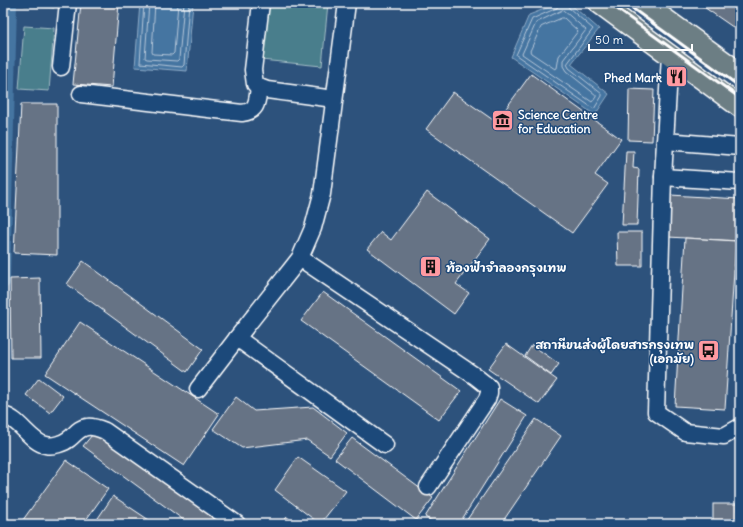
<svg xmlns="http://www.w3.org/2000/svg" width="743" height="527" viewBox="0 0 743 527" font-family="Delius,'Playpen Sans Thai',sans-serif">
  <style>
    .green { fill: #497e8c; stroke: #a4bec6 }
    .water { fill: #4574a1; stroke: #8facc7 }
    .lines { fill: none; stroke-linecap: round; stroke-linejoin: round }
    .shore { stroke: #b5c7d9; stroke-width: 1 }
    .canal { stroke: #4574a1; stroke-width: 14 }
    .building { fill: #667385; stroke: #fff }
    .minor-casing { stroke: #fff; stroke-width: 19 }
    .major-casing { stroke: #fff; stroke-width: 23 }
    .minor { stroke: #1f4a7a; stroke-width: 16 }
    .major { stroke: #6c7e84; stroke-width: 20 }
    .rail { stroke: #fff; stroke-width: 3 }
    .labels { text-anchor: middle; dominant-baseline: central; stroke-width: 3; stroke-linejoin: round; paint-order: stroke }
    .poi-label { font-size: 12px; font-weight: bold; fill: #fff; stroke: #1f4a7a; text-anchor: end }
  </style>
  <rect width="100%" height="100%" fill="#2d527c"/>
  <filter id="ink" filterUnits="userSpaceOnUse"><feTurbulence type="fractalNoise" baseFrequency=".025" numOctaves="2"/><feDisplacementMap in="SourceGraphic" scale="8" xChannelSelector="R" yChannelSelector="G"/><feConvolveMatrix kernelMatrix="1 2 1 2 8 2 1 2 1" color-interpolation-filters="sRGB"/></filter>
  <g filter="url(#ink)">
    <g class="green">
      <polygon points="24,3 54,3 54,8 24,5"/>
      <polygon points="267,3 328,3 322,66 261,60"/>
      <polygon points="24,26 54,28 49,91 19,89"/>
    </g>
    <g class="water">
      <polygon points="140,3 193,3 187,71 135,67"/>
      <polygon points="560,3 569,3 599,29 571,64 609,94 595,115 511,57 529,15"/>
    </g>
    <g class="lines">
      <g class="shore">
        <polyline points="144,3 140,63 182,67 184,65 189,3"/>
        <polyline points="149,3 145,58 147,59 177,61 179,59 184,3"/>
        <polyline points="155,3 152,52 153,54 172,55 174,53 178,3"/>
        <polyline points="559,3 557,8 532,19 516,55 594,109 602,96 602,94 569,68 567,64 593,29 569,8 567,3"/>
        <polygon points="563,10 586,30 563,60 563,66 566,71 596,95 596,97 592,102 522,54 536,23"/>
        <polygon points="562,18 564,18 578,31 559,56 557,68 555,69 531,53 530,51 541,27"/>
      </g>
      <polyline class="canal" points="3,282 10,3"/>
    </g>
    <g class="building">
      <polygon points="81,3 119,3 112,87 73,84"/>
      <polygon points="698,3 740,3 740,32"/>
      <polygon points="531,74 621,139 595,175 608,184 572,233 426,129 453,92 496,122"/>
      <polygon points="629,89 654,90 652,141 628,140"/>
      <polygon points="21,104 57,104 57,255 14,253"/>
      <polygon points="626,151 634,151 633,168 639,169 637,225 622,225"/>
      <polygon points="427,192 490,239 456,284 469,293 454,314 367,249 381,232 391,240"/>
      <polygon points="670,195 740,199 740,241 668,237"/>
      <polygon points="617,232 642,232 642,266 618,266"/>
      <polygon points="685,238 736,241 725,409 675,406"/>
      <polygon points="83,261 203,349 187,372 67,284"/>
      <polygon points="40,278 41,358 11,358 10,279"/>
      <polygon points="323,292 461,391 439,420 301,321"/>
      <polygon points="80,322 219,414 184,466 45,374"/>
      <polygon points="506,344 557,380 539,404 488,369"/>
      <polygon points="532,345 559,364 551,375 525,356"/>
      <polygon points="39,378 63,396 50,413 26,395"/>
      <polygon points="236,397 254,411 313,407 347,433 330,456 307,440 242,448 213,429"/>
      <polygon points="500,399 527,416 459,524 437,524 425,517"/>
      <polygon points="536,419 561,436 501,524 464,524"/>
      <polygon points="97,429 218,514 211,524 189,524 83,446"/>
      <polygon points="352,438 433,498 416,520 335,459"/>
      <polygon points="298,457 346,491 320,524 275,490"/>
      <polygon points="66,460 108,489 83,524 20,524"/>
      <polygon points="113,496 149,520 146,524 94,524"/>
      <rect x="713" y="504" width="25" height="20"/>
      <polygon points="287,517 297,524 281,524"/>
    </g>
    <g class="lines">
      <defs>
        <g id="minor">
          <polyline points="261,3 253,70 255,84 259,87 267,90 334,99"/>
          <polyline points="347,3 322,194 313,228 300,258 237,338 385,445"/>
          <polyline points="670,55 663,177 656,412 685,432 724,436 740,427"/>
          <polyline points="61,67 68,3"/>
          <path d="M81 94 242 113C258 111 257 101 259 87"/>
          <polyline points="665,141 740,147"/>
          <polyline points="663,177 740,182"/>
          <polyline points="300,258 475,376 489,387 489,393 487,399 428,487"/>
          <polyline points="198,389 237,338"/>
          <path d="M3 415C19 418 31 443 46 445 53 447 64 443 69 439 76 434 78 428 87 427 93 426 100 429 105 431L237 524"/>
        </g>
        <g id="major">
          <polyline points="599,3 740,107"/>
          <polyline points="643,3 740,73"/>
        </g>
      </defs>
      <use href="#minor" class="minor-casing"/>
      <use href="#major" class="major-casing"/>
      <use href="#minor" class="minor"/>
      <use href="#major" class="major"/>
      <g class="rail">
        <polyline points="609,3 740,98"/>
        <polyline points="625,3 740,87"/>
      </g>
    </g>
  </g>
  <defs>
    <symbol id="restaurant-square" viewBox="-11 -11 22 22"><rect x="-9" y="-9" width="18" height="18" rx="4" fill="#ff9aa2" stroke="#1f4a7a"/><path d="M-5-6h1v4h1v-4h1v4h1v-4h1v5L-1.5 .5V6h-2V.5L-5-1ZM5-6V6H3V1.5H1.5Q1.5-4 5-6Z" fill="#111"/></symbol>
    <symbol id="museum-square" viewBox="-11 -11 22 22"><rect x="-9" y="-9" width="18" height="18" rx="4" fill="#ff9aa2" stroke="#1f4a7a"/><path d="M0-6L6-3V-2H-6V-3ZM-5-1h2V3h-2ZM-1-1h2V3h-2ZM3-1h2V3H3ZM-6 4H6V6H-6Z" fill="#111"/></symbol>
    <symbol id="building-square" viewBox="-11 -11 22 22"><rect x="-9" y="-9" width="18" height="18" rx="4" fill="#ff9aa2" stroke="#1f4a7a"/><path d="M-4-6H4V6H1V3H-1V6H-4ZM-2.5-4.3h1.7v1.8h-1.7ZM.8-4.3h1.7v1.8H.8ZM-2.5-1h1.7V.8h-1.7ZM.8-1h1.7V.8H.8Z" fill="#111"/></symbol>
    <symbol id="bus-square" viewBox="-11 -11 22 22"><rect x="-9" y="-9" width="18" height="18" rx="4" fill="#ff9aa2" stroke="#1f4a7a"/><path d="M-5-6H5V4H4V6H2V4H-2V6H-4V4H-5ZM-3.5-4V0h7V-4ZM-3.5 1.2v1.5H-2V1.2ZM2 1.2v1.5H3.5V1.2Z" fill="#111"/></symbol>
  </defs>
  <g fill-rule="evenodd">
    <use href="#restaurant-square" x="664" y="64" width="25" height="25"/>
    <use href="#museum-square" x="490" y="108" width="25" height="25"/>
    <use href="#building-square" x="418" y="254" width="25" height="25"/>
    <use href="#bus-square" x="696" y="338" width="25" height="25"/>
  </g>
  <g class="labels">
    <g class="poi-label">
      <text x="662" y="77">Phed Mark</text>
      <text x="518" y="114" text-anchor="start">Science Centre<tspan x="518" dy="14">for Education</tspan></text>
      <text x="446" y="267" text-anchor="start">ท้องฟ้าจำลองกรุงเทพ</text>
      <text x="694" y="344">สถานีขนส่งผู้โดยสารกรุงเทพ<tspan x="694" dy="14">(เอกมัย)</tspan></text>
    </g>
  </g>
  <rect width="743" height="527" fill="none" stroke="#1f4a7a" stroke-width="16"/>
  <rect x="8" y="8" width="727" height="511" fill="none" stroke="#fff" stroke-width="1.5" filter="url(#ink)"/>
  <path d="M589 44v6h103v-6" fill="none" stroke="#ffffff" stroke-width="2"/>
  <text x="595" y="44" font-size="12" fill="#ffffff" stroke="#1f4a7a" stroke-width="3" paint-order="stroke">50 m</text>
</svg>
